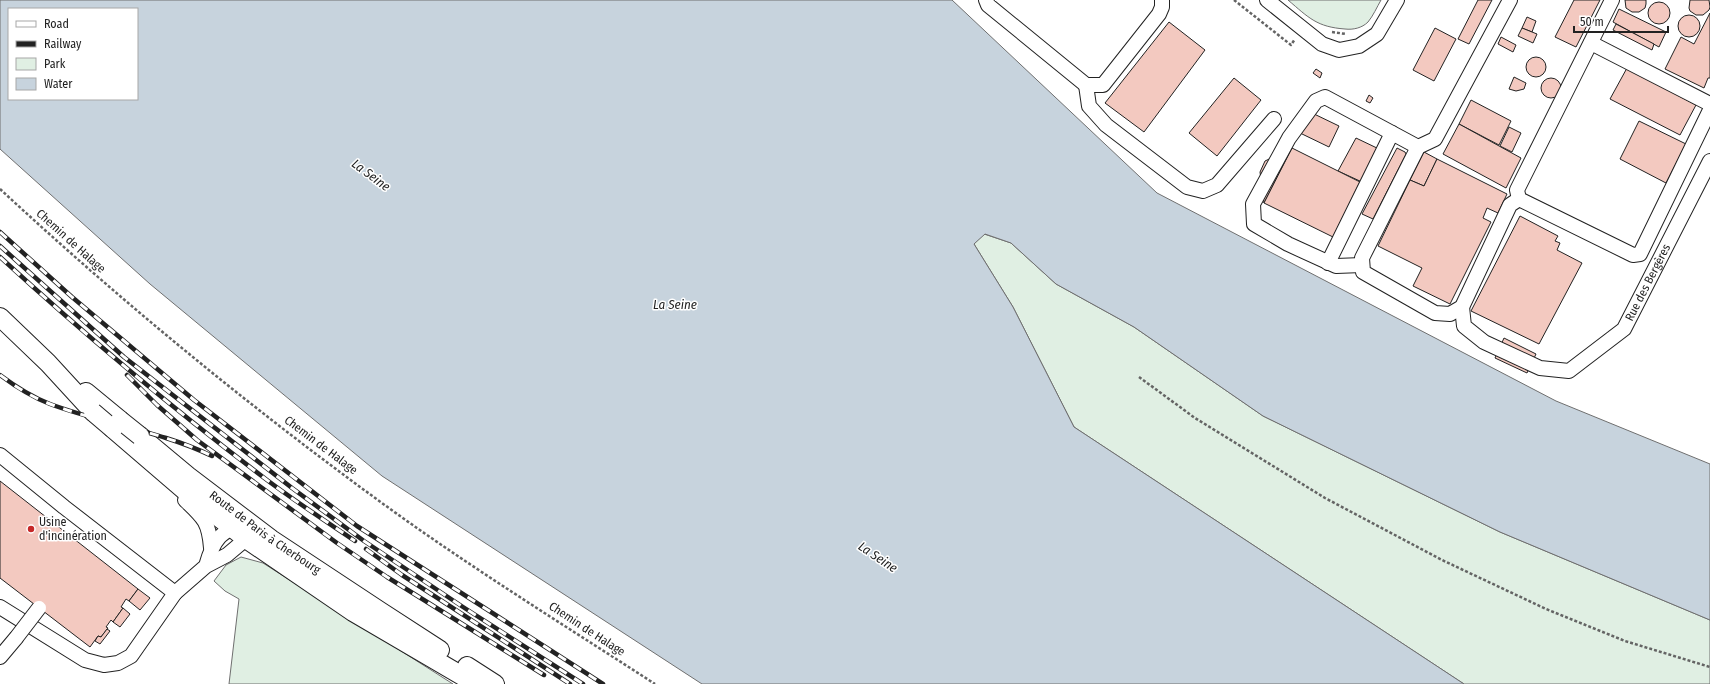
<svg xmlns="http://www.w3.org/2000/svg" width="1710" height="684" viewBox="0 0 1710 684" font-family="'Fira Sans Condensed',sans-serif">
  <style>
    .green { fill: #e0efe3; stroke: #6f6f6f }
    .water { fill: #c7d3dd; stroke: #6f6f6f; fill-rule: evenodd }
    .building { fill: #f3c9c0; stroke: #222 }
    .lines { fill: none; stroke-linecap: round; stroke-linejoin: round }
    .minor-casing { stroke: #222; stroke-width: 16 }
    .major-casing { stroke: #222; stroke-width: 20 }
    .path { stroke: #646464; stroke-width: 2.5; stroke-dasharray: 3 2; stroke-linecap: butt }
    .minor { stroke: #fff; stroke-width: 14 }
    .major { stroke: #fff; stroke-width: 18 }
    .rail-casing { stroke: #222; stroke-width: 4.5 }
    .rail { stroke: #fff; stroke-width: 3; stroke-dasharray: 9; stroke-linecap: butt }
    .minor-bridge-casing { stroke: #222; stroke-width: 16; stroke-linecap: butt }
    .major-bridge-casing { stroke: #222; stroke-width: 20; stroke-linecap: butt }
    .minor-bridge { stroke: #fff; stroke-width: 14 }
    .major-bridge { stroke: #fff; stroke-width: 18 }
    .poi-dot { fill: #c62828; stroke: #fff; stroke-width: 1.5 }
    .labels { text-anchor: middle; dominant-baseline: central; stroke-width: 3; stroke-linejoin: round; paint-order: stroke }
    .street-label { font-size: 12px; fill: #222; stroke: #fff }
    .poi-label { font-size: 12px; fill: #222; stroke: #fff; text-anchor: start }
    .water-label { font-size: 13px; font-style: italic; fill: #222; stroke: #fff }
  </style>
  <rect width="100%" height="100%" fill="#fff"/>
  <g class="green">
    <path d="M1288 0H1381C1377 7 1373 16 1368 22 1362 28 1353 30 1345 29 1317 27 1309 18 1288 0Z"/>
    <polygon points="984,234 1011,243 1056,284 1134,327 1263,416 1500,532 1710,620 1710,684 1464,684 1074,427 1013,307 974,244"/>
    <polygon points="241,557 263,563 453,684 229,684 239,599 225,591 214,581 226,565"/>
  </g>
  <path class="water" d="M0 0H952L1157 193 1556 401 1710 464V620L1500 532 1263 416 1134 327 1056 284 1011 243 985 234 974 244 1013 307 1074 427 1464 684H702L382 476 150 284 0 149ZM9 9H137V99H9Z"/>
  <g class="building">
    <polygon points="1478,0 1492,0 1469,44 1458,39"/>
    <polygon points="1574,0 1600,0 1576,47 1555,37"/>
    <polygon points="1625,0 1646,0 1646,4 1645,8 1639,12 1632,12 1626,8"/>
    <polygon points="1690,0 1709,0 1710,7 1709,10 1703,15 1696,15 1690,11 1689,8"/>
    <circle cx="1659" cy="13" r="11"/>
    <polygon points="1619,9 1666,32 1659,47 1613,22"/>
    <polygon points="1710,13 1710,78 1708,78 1704,88 1665,69 1681,37 1694,44"/>
    <circle cx="1689" cy="26" r="11"/>
    <polygon points="1527,17 1536,21 1532,32 1522,28"/>
    <polygon points="1169,22 1205,50 1144,132 1105,103"/>
    <polygon points="1616,24 1654,44 1652,50 1613,30"/>
    <polygon points="1435,28 1456,39 1434,81 1413,70"/>
    <polygon points="1522,28 1537,34 1533,43 1518,36"/>
    <polygon points="1501,37 1516,45 1513,52 1498,44"/>
    <circle cx="1536" cy="67" r="10"/>
    <polygon points="1627,68 1696,105 1680,135 1610,99"/>
    <polygon points="1316,69 1322,73 1320,78 1313,73"/>
    <polygon points="1514,77 1526,83 1524,89 1516,91 1509,89"/>
    <circle cx="1551" cy="88" r="10"/>
    <polygon points="1234,78 1261,100 1217,156 1189,133"/>
    <polygon points="1369,95 1373,98 1370,103 1366,101"/>
    <polygon points="1471,100 1511,121 1499,145 1459,124"/>
    <polygon points="1310,112 1339,126 1329,147 1300,133"/>
    <polygon points="1639,121 1686,144 1666,183 1620,159"/>
    <polygon points="1459,124 1521,158 1506,188 1443,154"/>
    <polygon points="1509,127 1521,133 1512,152 1500,146"/>
    <polygon points="1356,138 1379,149 1362,182 1338,171"/>
    <polygon points="1292,148 1264,203 1260,172 1265,161"/>
    <polygon points="1292,148 1360,182 1333,237 1264,203"/>
    <polygon points="1397,148 1405,152 1406,154 1373,219 1362,214"/>
    <polygon points="1424,152 1437,159 1424,186 1410,180"/>
    <polygon points="1437,159 1507,194 1498,213 1487,208 1483,218 1491,222 1450,304 1413,286 1422,268 1378,246 1410,180 1424,186"/>
    <polygon points="1520,216 1558,236 1555,241 1560,243 1557,250 1582,263 1539,344 1471,311"/>
    <polygon points="1504,338 1536,354 1527,373 1495,358"/>
    <polygon points="0,481 138,589 129,601 126,599 121,607 123,608 113,622 111,620 106,627 108,628 101,637 98,636 90,647 0,578"/>
    <polygon points="138,589 150,598 140,610 129,601"/>
    <polygon points="123,608 130,614 120,627 113,622"/>
    <polygon points="107,629 110,631 100,644 95,641 98,636 101,637"/>
  </g>
  <g class="lines">
    <defs>
      <g id="minor">
        <polyline points="986,0 988,5 1086,85 1103,85 1159,14 1162,7 1162,0"/>
        <polyline points="1267,0 1322,44 1339,50 1359,46 1377,34 1397,0"/>
        <polyline points="1510,0 1435,139 1418,147 1362,258 1363,272 1435,313 1450,314 1462,307 1510,205 1519,199"/>
        <polyline points="1612,0 1517,190 1519,199 1633,255 1640,254 1710,110"/>
        <polyline points="1591,43 1710,104"/>
        <polyline points="1086,85 1089,106 1106,125 1187,187 1203,191 1217,185 1274,119"/>
        <polyline points="1328,263 1392,133"/>
        <polyline points="1362,265 1336,266 1288,244 1254,224 1253,204 1289,138 1316,101 1325,97 1418,147"/>
        <path id="s1" d="M1462 307 1464 326 1484 342 1540 368 1569 371 1624 329 1710 161"/>
        <path d="M0 455 64 507 175 593 206 566 227 555 246 539 248 520C220 533 214 537 206 566"/>
        <path d="M185 500C204 518 209 522 211 548"/>
        <polyline points="0,607 85,660 104,665 118,663 131,656 175,593"/>
        <polyline points="0,657 16,638"/>
      </g>
      <g id="major">
        <polyline points="0,317 48,363 93,412"/>
        <polyline points="86,392 120,420"/>
        <polyline points="113,429 184,490 246,539 353,612 476,684"/>
        <path id="s2" d="M140 436 188 476 271 539 380 611 440 650"/>
        <polyline points="467,666 495,684"/>
      </g>
    </defs>
    <use href="#minor" class="minor-casing"/>
    <use href="#major" class="major-casing"/>
    <g class="path">
      <polyline points="1234,0 1291,45 1295,39"/>
      <polyline points="1332,32 1346,34"/>
      <path d="M0 189C124 304 256 412 393 511 478 572 567 627 655 684"/>
      <polyline points="1139,377 1195,418 1325,498 1442,560 1546,609 1625,641 1710,667"/>
    </g>
    <use href="#minor" class="minor"/>
    <use href="#major" class="major"/>
    <defs>
      <g id="rail">
        <polyline points="0,232 72,297 194,400 357,526 603,684"/>
        <polyline points="0,246 124,357 292,488 364,541 463,607 583,684"/>
        <path d="M0 257C84 334 172 408 263 477 293 500 324 520 355 541"/>
        <path d="M0 375C16 387 32 397 50 404 103 424 161 431 212 456"/>
        <polyline points="127,375 157,405 197,440 337,543 387,577 544,675"/>
        <polyline points="366,549 402,575 570,684"/>
      </g>
    </defs>
    <use href="#rail" class="rail-casing"/>
    <use href="#rail" class="rail"/>
    <defs>
      <polyline id="minor-bridge" points="16,638 39,608"/>
      <g id="major-bridge">
        <polyline points="93,412 113,429"/>
        <polyline points="120,420 140,436"/>
      </g>
    </defs>
    <use href="#minor-bridge" class="minor-bridge-casing"/>
    <use href="#major-bridge" class="major-bridge-casing"/>
    <use href="#minor-bridge" class="minor-bridge"/>
    <use href="#major-bridge" class="major-bridge"/>
  </g>
  <circle class="poi-dot" cx="31" cy="529" r="4"/>
  <g class="labels">
    <g class="street-label">
      <text transform="translate(71 241) rotate(42)">Chemin de Halage</text>
      <text stroke="none"><textPath href="#s1" startOffset="257">Rue des Bergères</textPath></text>
      <text transform="translate(321 445) rotate(37)">Chemin de Halage</text>
      <text stroke="none"><textPath href="#s2" startOffset="158">Route de Paris à Cherbourg</textPath></text>
      <text transform="translate(587 629) rotate(33)">Chemin de Halage</text>
    </g>
    <g class="poi-label">
      <text x="39" y="522">Usine<tspan x="39" dy="14">d'incinération</tspan></text>
    </g>
    <g class="water-label">
      <text transform="translate(371 175) rotate(37)">La Seine</text>
      <text x="675" y="304">La Seine</text>
      <text transform="translate(878 557) rotate(34)">La Seine</text>
    </g>
  </g>
  <rect x="8" y="8" width="130" height="92" fill="#ffffff" stroke="#a7a7a7"/>
  <rect x="16" y="21" width="20" height="6" fill="#ffffff" stroke="#a7a7a7"/>
  <text x="44" y="28" font-size="12" fill="#222222">Road</text>
  <rect x="16" y="41" width="20" height="6" fill="#222222" stroke="#a7a7a7"/>
  <text x="44" y="48" font-size="12" fill="#222222">Railway</text>
  <rect x="16" y="58" width="20" height="12" fill="#e0efe3" stroke="#a7a7a7"/>
  <text x="44" y="68" font-size="12" fill="#222222">Park</text>
  <rect x="16" y="78" width="20" height="12" fill="#c7d3dd" stroke="#a7a7a7"/>
  <text x="44" y="88" font-size="12" fill="#222222">Water</text>
  <path d="M1574 26v6h94v-6" fill="none" stroke="#222222" stroke-width="2"/>
  <text x="1580" y="26" font-size="12" fill="#222222" stroke="#ffffff" stroke-width="3" paint-order="stroke">50 m</text>
</svg>
